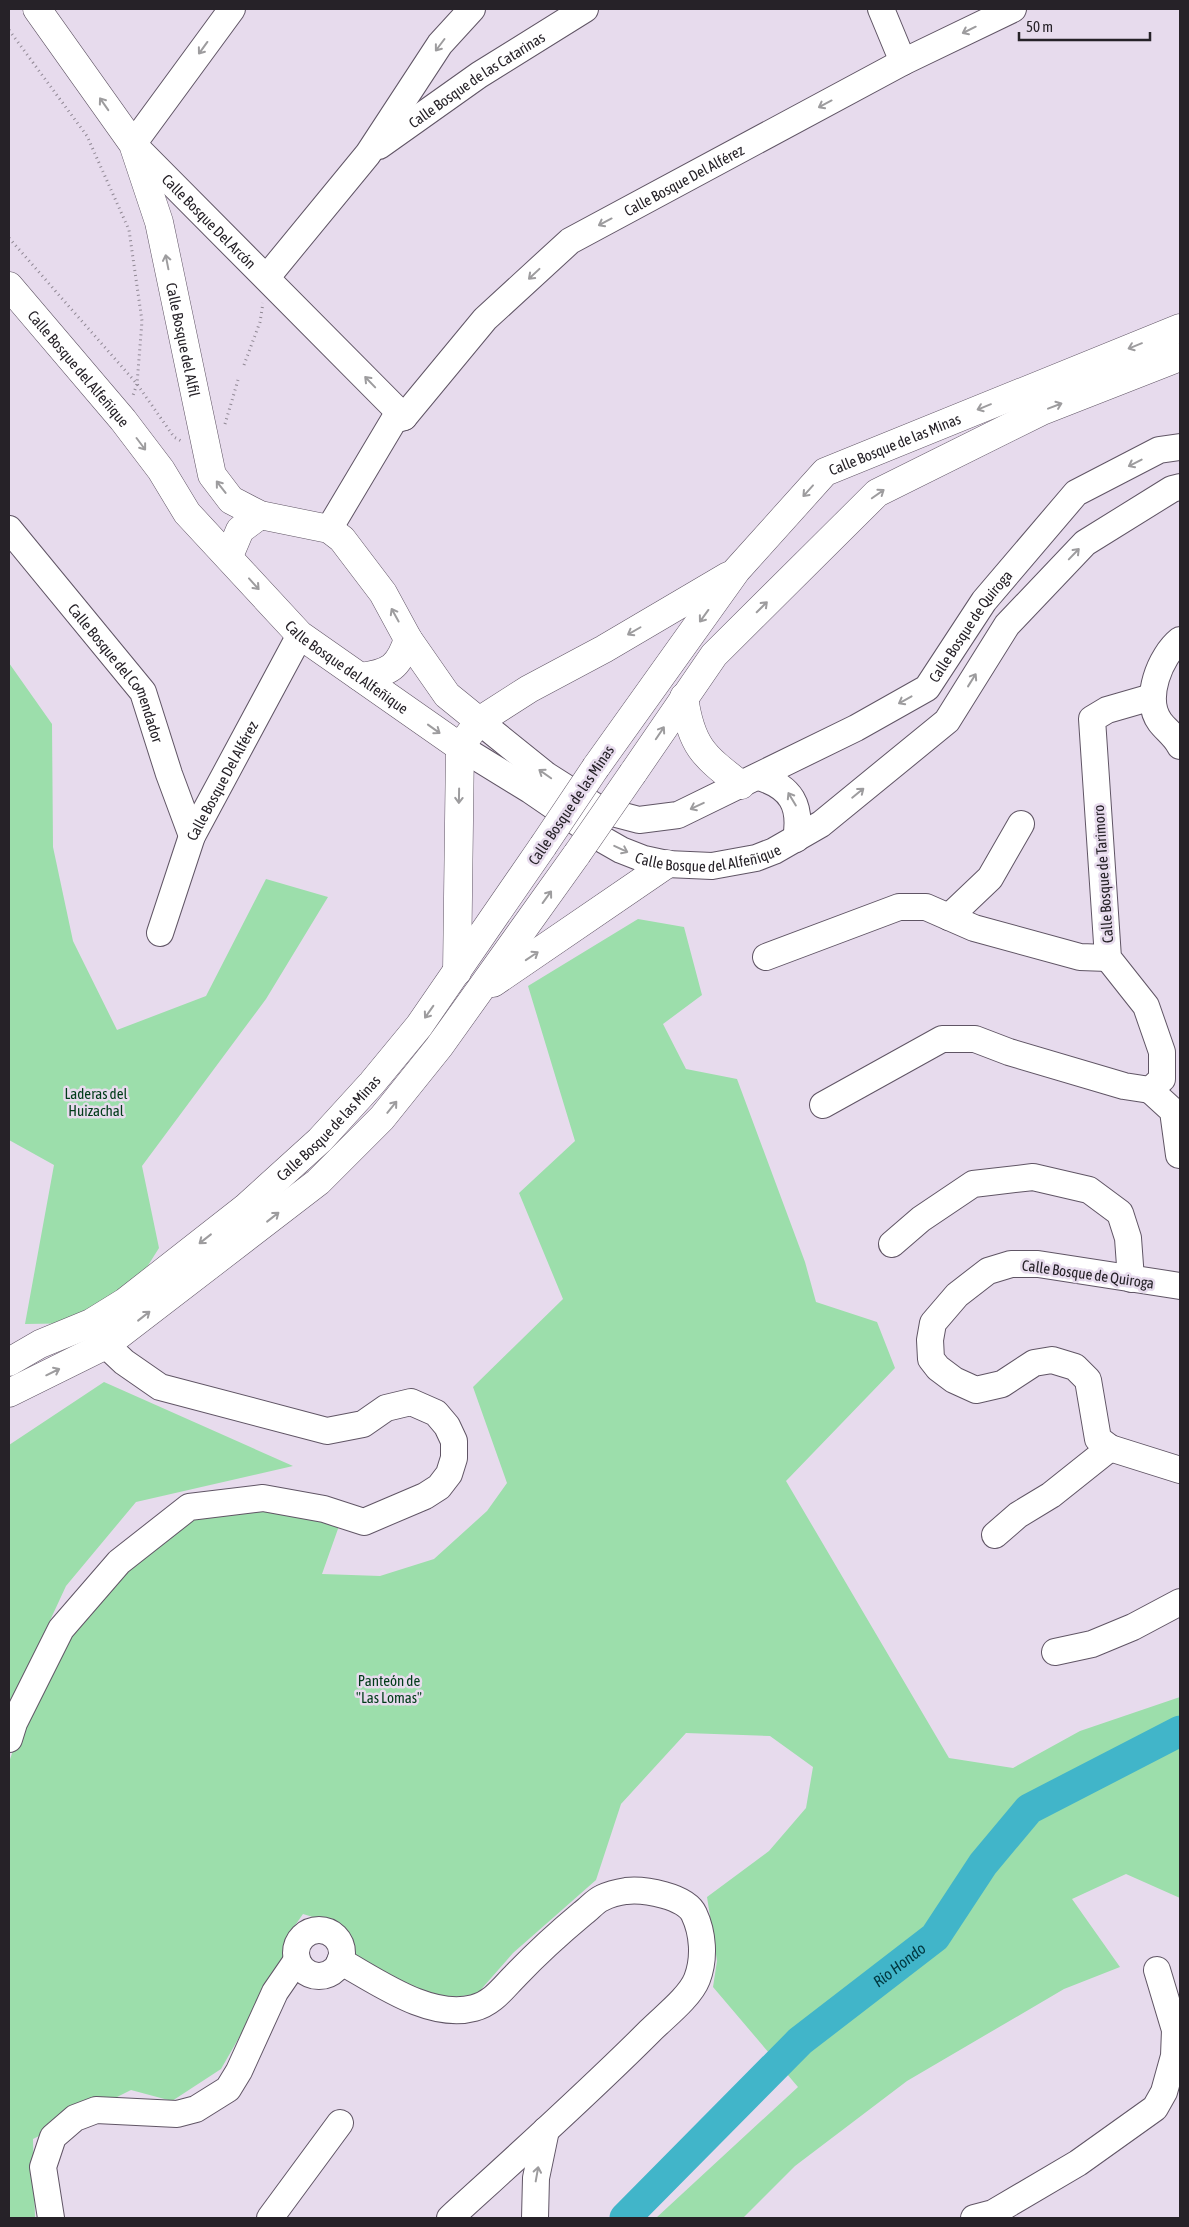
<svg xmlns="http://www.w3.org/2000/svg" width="1189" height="2227" viewBox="0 0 1189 2227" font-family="'Asap Condensed',sans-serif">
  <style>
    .green { fill: #9cdeab }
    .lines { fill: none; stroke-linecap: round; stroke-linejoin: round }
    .river { stroke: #41b5c9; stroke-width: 31 }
    .minor-casing { stroke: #605565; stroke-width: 28 }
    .major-casing { stroke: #605565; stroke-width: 29 }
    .path { stroke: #908894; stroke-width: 3; stroke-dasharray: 1 4; stroke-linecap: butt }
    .minor { stroke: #fff; stroke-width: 26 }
    .major { stroke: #fff; stroke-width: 28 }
    .major-bridge-casing { stroke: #605565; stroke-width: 29; stroke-linecap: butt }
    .major-bridge { stroke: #fff; stroke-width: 28 }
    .oneway { stroke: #9d9c9e }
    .labels { text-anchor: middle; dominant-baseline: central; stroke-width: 5; stroke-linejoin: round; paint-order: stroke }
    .street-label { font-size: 15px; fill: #262228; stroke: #e7dbed }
    .park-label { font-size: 15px; fill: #013b19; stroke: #e7dbed }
    .water-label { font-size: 16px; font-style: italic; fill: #00373f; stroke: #e7dbed }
  </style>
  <rect width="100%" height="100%" fill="#e7dbed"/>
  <g class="green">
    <polygon points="9,663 52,724 53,847 73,941 117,1030 206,996 266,879 328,897 266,999 142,1166 159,1248 125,1302 91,1323 25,1324 54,1165 9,1140"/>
    <polygon points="638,919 684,927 702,995 663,1024 686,1069 737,1079 805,1262 816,1302 877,1322 895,1368 786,1481 949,1758 1013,1768 1080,1731 1180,1697 1180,1898 1126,1874 1072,1899 1120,1967 1064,1989 907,2081 795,2166 743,2218 656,2218 798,2087 713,1987 717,1961 707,1897 769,1851 806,1808 813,1767 770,1736 686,1733 621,1804 596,1880 513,1953 477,1994 447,1998 417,1988 355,1959 347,1932 326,1921 303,1914 289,1934 283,1961 221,2069 172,2101 131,2090 33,2139 35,2218 9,2218 9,1762 23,1722 68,1632 126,1567 191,1515 266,1504 339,1526 322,1574 380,1576 434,1559 487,1511 507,1483 473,1387 563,1299 519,1193 575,1141 528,986"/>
    <polygon points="104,1382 293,1466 136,1502 66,1586 9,1709 9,1445"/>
  </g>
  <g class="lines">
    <path class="river" id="s1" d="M625 2218 800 2041 935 1937 983 1864 1029 1809 1180 1731"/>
    <defs>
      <g id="minor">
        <path id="s2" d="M232 9 133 144 404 417"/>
        <polyline points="881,9 903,62"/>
        <path id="s3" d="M379 146 479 75 585 9"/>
        <polyline points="267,277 368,154 440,44 472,9"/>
        <path id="s4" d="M9 529 143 692 169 774 192 836"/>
        <path id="s5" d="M329 529 394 420 404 417 485 319 570 241 903 62 1013 9"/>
        <path d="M1180 640C1160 656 1143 699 1160 722 1166 730 1175 736 1180 746"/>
        <path id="s6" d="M479 721 546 775 601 810 639 820 678 815 856 728 927 688 984 601 1076 493 1159 450 1180 447"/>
        <path id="s7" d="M460 747 530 790 600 838 621 850 644 859 667 864 712 866 756 858 774 851 821 824 947 721 1007 625 1085 543 1172 489 1180 487"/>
        <path d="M759 777C791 787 802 805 796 839"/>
        <polyline points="949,917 990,878 1021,824"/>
        <path id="s8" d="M160 933 192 836 300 635"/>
        <polyline points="766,957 899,907 926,907 974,928 1080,957 1108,958"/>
        <polyline points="1150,1090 1173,1111 1179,1155"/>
        <polyline points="823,1105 942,1039 975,1039 1009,1052 1124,1086 1150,1090 1162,1079 1162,1052 1146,1006 1108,958 1092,719 1107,710 1152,697"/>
        <polyline points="892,1244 921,1219 973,1184 1033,1177 1089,1190 1120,1213 1128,1238 1131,1279"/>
        <polyline points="1180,1286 1038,1264 1011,1264 988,1271 957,1295 933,1323 930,1340 931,1359 938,1368 954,1380 976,1390 1002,1384 1034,1363 1052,1360 1075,1367 1088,1380 1098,1439 1110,1448 1180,1470"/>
        <polyline points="995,1535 1018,1515 1051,1495 1110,1448"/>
        <polyline points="1055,1652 1092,1644 1133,1627 1180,1602"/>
        <polyline points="9,1739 14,1723 61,1629 119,1562 189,1507 263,1498 324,1509 364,1522 425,1496 439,1487 449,1474 454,1458 454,1441 447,1426 436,1413 411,1402 386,1408 363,1424 327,1431 160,1387 124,1362 106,1345 94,1327"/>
        <circle cx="319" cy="1953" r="23"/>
        <path d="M340 1961C378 1982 430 2020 474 2008 493 2003 503 1988 516 1975 537 1953 559 1933 583 1913 589 1909 595 1901 602 1898 608 1895 619 1892 626 1891 644 1889 686 1896 694 1914 703 1933 705 1958 697 1979 690 1997 664 2017 650 2031 586 2095 518 2156 450 2218"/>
        <polyline points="51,2218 43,2167 53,2137 75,2118 96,2110 177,2114 196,2109 228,2089 239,2071 275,1992 297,1960"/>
        <polyline points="270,2218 340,2123"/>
        <polyline points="535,2218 536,2178 546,2130"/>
        <polyline points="974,2218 993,2213 1078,2163 1155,2108 1164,2092 1174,2056 1175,2030 1157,1970"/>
      </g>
      <g id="major">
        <path id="s9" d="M37 9 133 144 159 222 212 475 231 500 260 515 329 529 342 539 383 593 408 639 447 695 479 721"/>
        <path id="s10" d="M9 286 123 420 161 470 187 513 300 635 460 747"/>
        <polyline points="229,556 240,530 260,515"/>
        <path d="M360 677C390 673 399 667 408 639"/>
        <path d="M684 697C691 747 704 756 741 785"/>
        <path id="s11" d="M596 767 736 571 825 472 1180 328"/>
        <polyline points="633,773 714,655 877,493 1042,411 1180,357"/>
        <polyline points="457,972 460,747 479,721 529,689 604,649 728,576"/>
        <polyline points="493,983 667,864"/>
        <path id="s12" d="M9 1362 40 1344 91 1323 125 1302 245 1208 320 1140 372 1083 419 1026 543 846"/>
        <polyline points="9,1393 106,1345 318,1182 382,1118 439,1047 577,854"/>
      </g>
    </defs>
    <use href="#minor" class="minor-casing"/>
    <use href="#major" class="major-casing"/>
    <g class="path">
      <polyline points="9,30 87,136 129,230 142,321 137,384 132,398"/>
      <polyline points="9,238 137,384 174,437 183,442"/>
      <polyline points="244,365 260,322 263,303"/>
      <polyline points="225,424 238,380"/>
    </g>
    <use href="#minor" class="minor"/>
    <use href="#major" class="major"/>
    <defs>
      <g id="major-bridge">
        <polyline points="543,846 596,767"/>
        <polyline points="577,854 633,773"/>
      </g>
    </defs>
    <use href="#major-bridge" class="major-bridge-casing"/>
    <use href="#major-bridge" class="major-bridge"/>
  </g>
  <defs><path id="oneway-shaft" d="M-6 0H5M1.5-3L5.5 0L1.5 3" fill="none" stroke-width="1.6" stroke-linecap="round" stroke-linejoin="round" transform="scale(1.25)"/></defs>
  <g class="oneway">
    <use href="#oneway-shaft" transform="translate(969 30) rotate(154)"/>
    <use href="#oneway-shaft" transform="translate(440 45) rotate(127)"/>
    <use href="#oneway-shaft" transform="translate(203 48) rotate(126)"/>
    <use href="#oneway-shaft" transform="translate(104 104) rotate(-125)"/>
    <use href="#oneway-shaft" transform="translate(825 104) rotate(152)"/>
    <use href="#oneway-shaft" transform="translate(605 222) rotate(152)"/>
    <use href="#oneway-shaft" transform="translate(167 262) rotate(-101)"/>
    <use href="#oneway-shaft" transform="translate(534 274) rotate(137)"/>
    <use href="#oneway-shaft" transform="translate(1135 346) rotate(158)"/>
    <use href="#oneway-shaft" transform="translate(370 382) rotate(-134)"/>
    <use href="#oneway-shaft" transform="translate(1055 406) rotate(-21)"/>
    <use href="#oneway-shaft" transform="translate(984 407) rotate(158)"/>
    <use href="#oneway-shaft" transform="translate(141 444) rotate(53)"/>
    <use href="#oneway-shaft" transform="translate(1135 463) rotate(153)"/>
    <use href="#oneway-shaft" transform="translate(221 487) rotate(-128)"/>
    <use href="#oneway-shaft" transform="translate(808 491) rotate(132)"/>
    <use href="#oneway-shaft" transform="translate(878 494) rotate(-35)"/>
    <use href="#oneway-shaft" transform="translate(1074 554) rotate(-46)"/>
    <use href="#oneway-shaft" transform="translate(254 584) rotate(48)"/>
    <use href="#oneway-shaft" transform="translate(762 607) rotate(-45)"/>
    <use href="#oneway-shaft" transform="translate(395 615) rotate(-119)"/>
    <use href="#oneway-shaft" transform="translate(704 616) rotate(126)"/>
    <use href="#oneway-shaft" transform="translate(634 631) rotate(150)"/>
    <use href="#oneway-shaft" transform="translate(972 680) rotate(-58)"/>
    <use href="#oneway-shaft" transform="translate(905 700) rotate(151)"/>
    <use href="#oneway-shaft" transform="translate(434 729) rotate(36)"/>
    <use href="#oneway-shaft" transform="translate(660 733) rotate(-56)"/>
    <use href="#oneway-shaft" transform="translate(545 774) rotate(-145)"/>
    <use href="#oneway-shaft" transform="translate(858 793) rotate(-39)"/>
    <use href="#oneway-shaft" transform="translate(459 796) rotate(91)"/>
    <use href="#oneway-shaft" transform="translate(792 799) rotate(-121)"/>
    <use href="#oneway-shaft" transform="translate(697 806) rotate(155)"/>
    <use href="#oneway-shaft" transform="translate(621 849) rotate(25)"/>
    <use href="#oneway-shaft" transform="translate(547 897) rotate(-54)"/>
    <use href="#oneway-shaft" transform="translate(532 956) rotate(-34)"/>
    <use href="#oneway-shaft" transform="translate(429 1012) rotate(125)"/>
    <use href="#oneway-shaft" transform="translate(392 1107) rotate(-51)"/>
    <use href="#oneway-shaft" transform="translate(273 1217) rotate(-38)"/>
    <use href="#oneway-shaft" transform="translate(205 1239) rotate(142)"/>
    <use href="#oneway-shaft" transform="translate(144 1316) rotate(-38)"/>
    <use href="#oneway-shaft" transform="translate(53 1372) rotate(-26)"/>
    <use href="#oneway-shaft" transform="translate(537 2174) rotate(-80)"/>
  </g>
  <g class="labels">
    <g class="street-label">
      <text stroke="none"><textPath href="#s3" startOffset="118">Calle Bosque de las Catarinas</textPath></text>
      <text stroke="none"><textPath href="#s5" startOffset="509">Calle Bosque Del Alférez</textPath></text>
      <text stroke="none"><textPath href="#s2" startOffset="276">Calle Bosque Del Arcón</textPath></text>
      <text stroke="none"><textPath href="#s9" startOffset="368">Calle Bosque del Alfil</textPath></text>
      <text stroke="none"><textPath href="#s10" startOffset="108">Calle Bosque del Alfeñique</textPath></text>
      <text stroke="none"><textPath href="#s11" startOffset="449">Calle Bosque de las Minas</textPath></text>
      <text stroke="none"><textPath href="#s6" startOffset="585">Calle Bosque de Quiroga</textPath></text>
      <text stroke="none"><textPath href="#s10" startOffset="512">Calle Bosque del Alfeñique</textPath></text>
      <text stroke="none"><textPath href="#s4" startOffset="181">Calle Bosque del Comendador</textPath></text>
      <text stroke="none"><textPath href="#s8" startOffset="165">Calle Bosque Del Alférez</textPath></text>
      <text transform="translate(571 805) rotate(-56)">Calle Bosque de las Minas</text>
      <text stroke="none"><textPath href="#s7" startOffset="281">Calle Bosque del Alfeñique</textPath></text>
      <text transform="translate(1103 874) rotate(-94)">Calle Bosque de Tarimoro</text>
      <text stroke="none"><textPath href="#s12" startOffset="399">Calle Bosque de las Minas</textPath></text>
      <text transform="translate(1088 1274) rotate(8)">Calle Bosque de Quiroga</text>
    </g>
    <g class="park-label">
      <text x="96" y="1093">Laderas del<tspan x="96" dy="17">Huizachal</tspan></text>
      <text x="389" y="1680">Panteón de<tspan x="389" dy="17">"Las Lomas"</tspan></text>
    </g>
    <g class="water-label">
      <text stroke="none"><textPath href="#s1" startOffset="374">Rio Hondo</textPath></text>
    </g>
  </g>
  <rect width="1189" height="2227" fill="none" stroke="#262228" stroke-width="20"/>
  <path d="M1019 32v8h131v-8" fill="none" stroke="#262228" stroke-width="2.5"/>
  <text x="1026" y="32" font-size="15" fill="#262228" stroke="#e7dbed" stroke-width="4" paint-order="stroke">50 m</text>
</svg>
